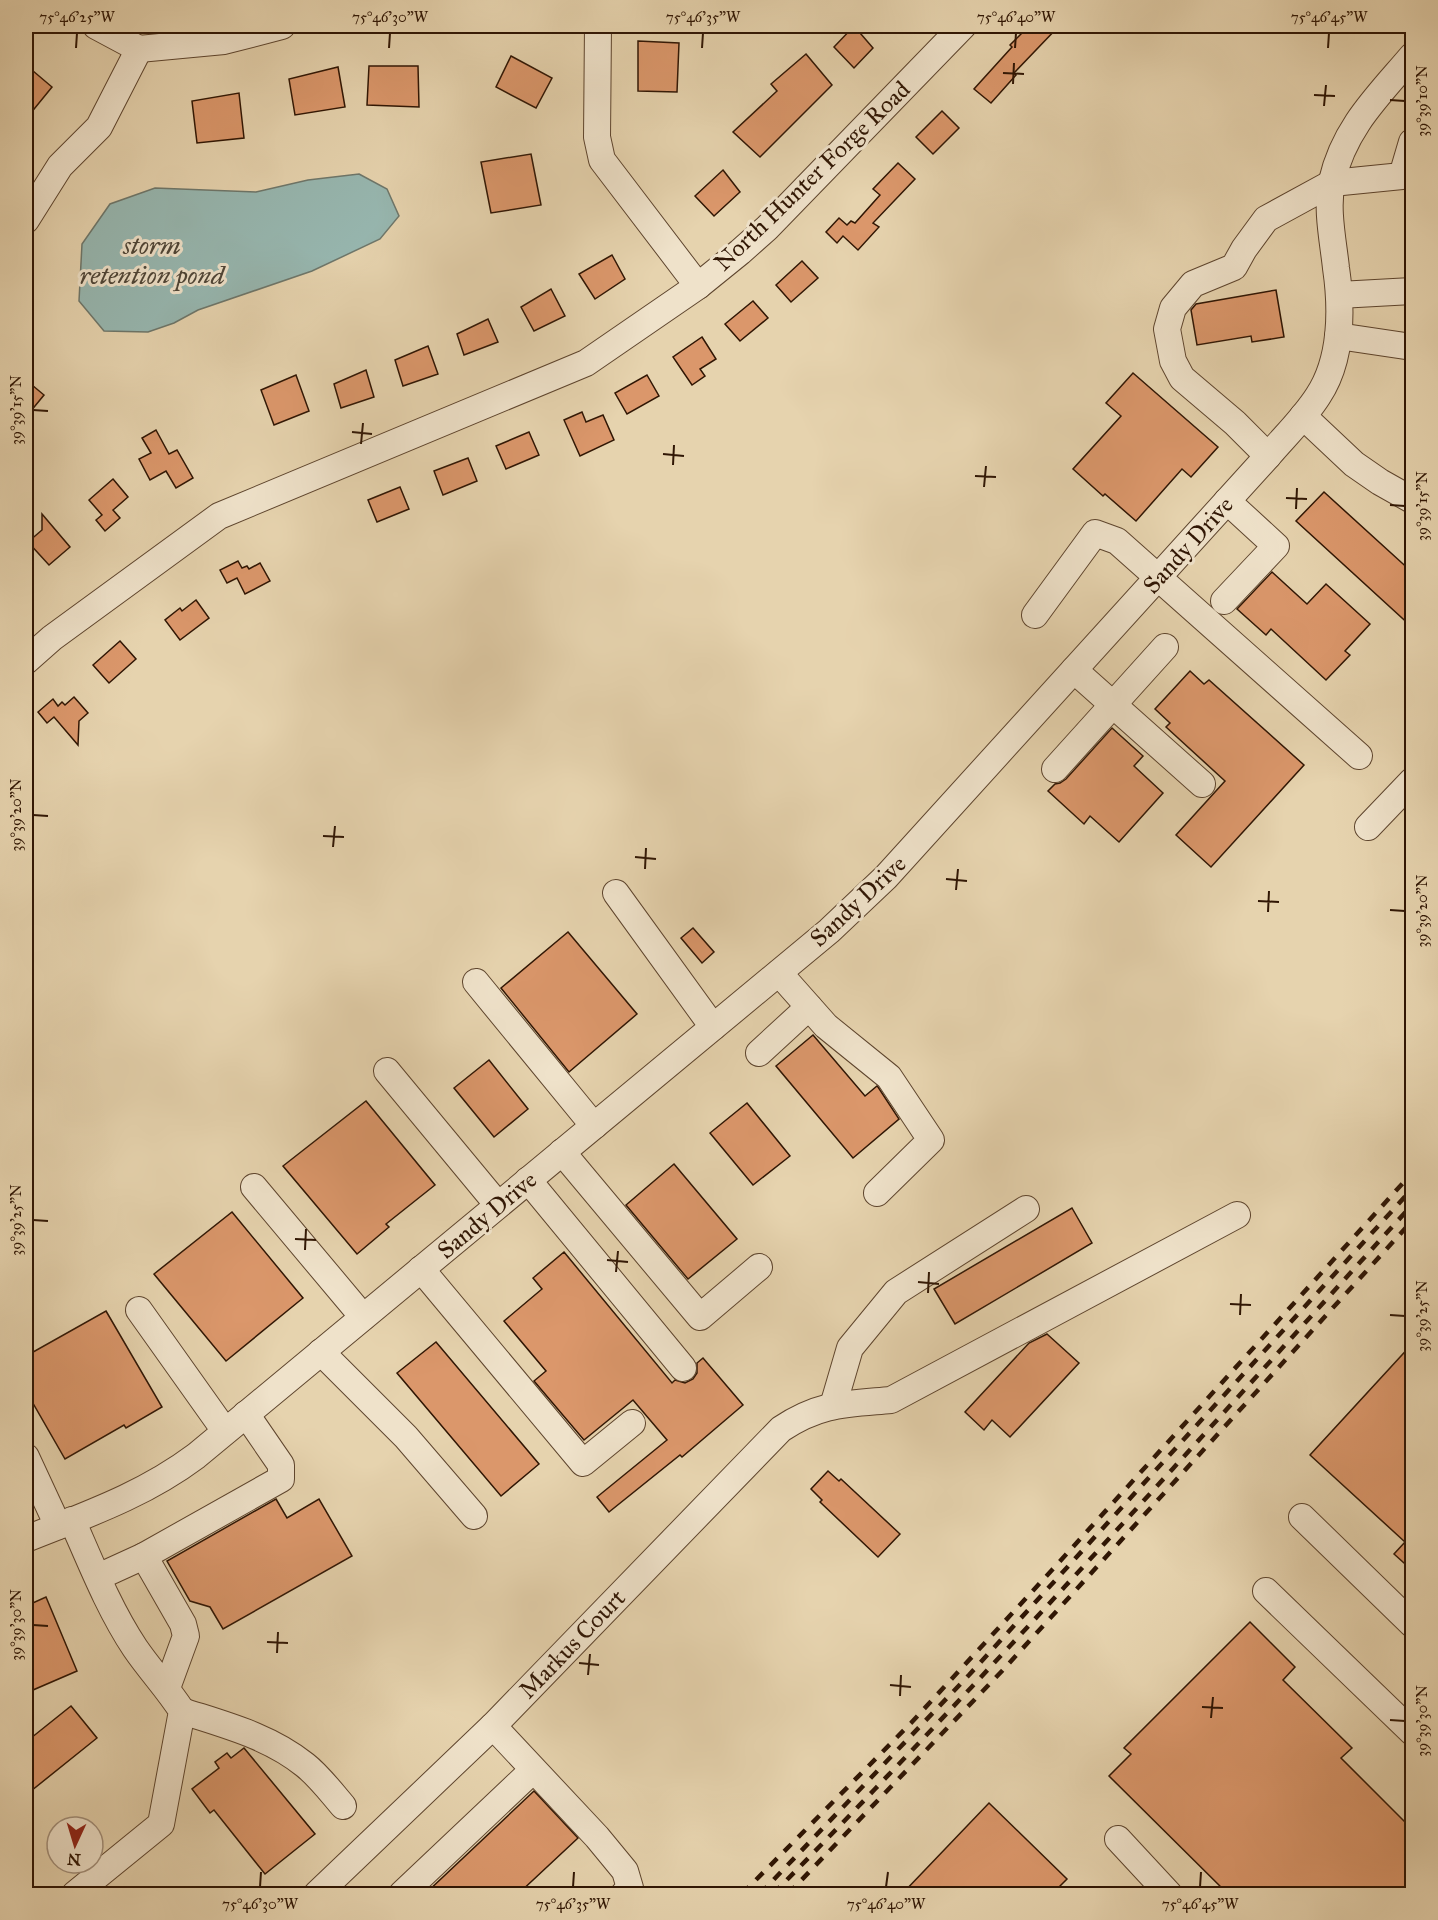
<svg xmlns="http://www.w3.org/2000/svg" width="1438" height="1920" viewBox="0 0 1438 1920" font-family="'IM FELL Great Primer',serif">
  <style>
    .water { fill: #97b7b0; stroke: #6e776b; stroke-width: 1.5 }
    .building { fill: #db976b; stroke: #301604; stroke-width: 1.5 }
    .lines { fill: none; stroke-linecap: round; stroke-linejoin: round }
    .minor-casing { stroke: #5e452e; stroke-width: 28 }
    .minor { stroke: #efe2ca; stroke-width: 26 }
    .rail { stroke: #301604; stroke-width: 4.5; stroke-dasharray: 10 10; stroke-linecap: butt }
    .ticks { fill: none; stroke: #301604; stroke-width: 2 }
    .labels { text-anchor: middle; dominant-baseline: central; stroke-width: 6; stroke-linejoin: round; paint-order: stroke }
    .street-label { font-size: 24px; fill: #301604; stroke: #efe2ca }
    .water-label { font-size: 26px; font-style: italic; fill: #4f4638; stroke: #efe2ca }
    .neatline { fill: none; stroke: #301604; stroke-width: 2 }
    .ticks-label { font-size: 15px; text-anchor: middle; fill: #301604 }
  </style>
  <rect width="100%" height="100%" fill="#e6d3ae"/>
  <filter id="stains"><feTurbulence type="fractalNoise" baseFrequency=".00333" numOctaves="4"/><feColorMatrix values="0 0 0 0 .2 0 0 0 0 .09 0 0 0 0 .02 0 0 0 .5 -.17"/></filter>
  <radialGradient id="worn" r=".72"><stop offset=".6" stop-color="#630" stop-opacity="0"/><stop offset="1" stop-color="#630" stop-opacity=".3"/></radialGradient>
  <polygon class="water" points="359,174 387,189 399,216 380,239 312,271 198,310 174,323 148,332 104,331 79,301 82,244 110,204 155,188 256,192 308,180"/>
  <g class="building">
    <polygon points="854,26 873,48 854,68 834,47"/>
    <polygon points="1029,26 1059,26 1014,73 1016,75 991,103 974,89 1012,47 1010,45"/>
    <polygon points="638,41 679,43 677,92 638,91"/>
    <polygon points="806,54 832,85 760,157 733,132 777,91 771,84"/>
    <polygon points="511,56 552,78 536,108 496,87"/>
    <polygon points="26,65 52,87 26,119"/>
    <polygon points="369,66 418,66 419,107 367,105"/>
    <polygon points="338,67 345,107 295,115 289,79"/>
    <polygon points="239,93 244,138 197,143 192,101"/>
    <polygon points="942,111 959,128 933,154 916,137"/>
    <polygon points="531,154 541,205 491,213 481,162"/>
    <polygon points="898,163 915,179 873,223 879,227 858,250 843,236 837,243 826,232 839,218 847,225 851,221 855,223 880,195 873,189"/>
    <polygon points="723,170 740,192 714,216 695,196"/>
    <polygon points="612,255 625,279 595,299 579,274"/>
    <polygon points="802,261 818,278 791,302 776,285"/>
    <polygon points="551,289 565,316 534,331 521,307"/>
    <polygon points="1276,290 1284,337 1252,342 1251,336 1197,345 1191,310 1196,304"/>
    <polygon points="753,301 768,318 740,341 725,324"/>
    <polygon points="488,319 498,342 464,355 457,334"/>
    <polygon points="702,337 716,359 700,369 705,376 692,385 673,357"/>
    <polygon points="428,346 438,374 403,386 395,360"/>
    <polygon points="366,370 374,397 341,408 334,384"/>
    <polygon points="1133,373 1218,447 1191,477 1182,469 1136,521 1105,494 1103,496 1073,469 1121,416 1106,403"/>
    <polygon points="296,375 309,411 274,425 261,390"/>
    <polygon points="647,375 659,396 627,414 615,393"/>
    <polygon points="26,380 44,395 26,417"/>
    <polygon points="582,412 586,422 603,415 614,440 580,456 564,420"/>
    <polygon points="156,430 169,454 177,450 193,478 176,488 166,471 150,480 139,459 151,453 142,438"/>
    <polygon points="529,432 539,455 506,469 496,446"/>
    <polygon points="468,458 477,481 443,495 434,471"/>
    <polygon points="113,479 128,497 113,510 120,518 105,531 96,520 102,515 89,500"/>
    <polygon points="400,487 409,509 377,522 368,500"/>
    <polygon points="1324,492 1413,573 1413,628 1296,521"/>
    <polygon points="42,514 70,547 49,565 28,542 42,530"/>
    <polygon points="238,561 242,568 247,566 249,569 260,563 270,581 245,594 237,578 227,583 220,570"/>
    <polygon points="1272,572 1307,604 1326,584 1370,624 1345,651 1350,655 1326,680 1271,629 1266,635 1237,609"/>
    <polygon points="196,600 209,618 180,640 165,620 180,608 182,611"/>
    <polygon points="120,641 136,659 109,683 93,665"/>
    <polygon points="1190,671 1204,684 1209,680 1304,765 1211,867 1176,835 1225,781 1166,727 1170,723 1155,709"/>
    <polygon points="74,697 88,713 79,721 78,745 54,717 47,723 38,712 53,699 58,706 62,702 65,705"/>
    <polygon points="1112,728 1143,756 1134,766 1163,793 1119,842 1090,816 1084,824 1048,791 1055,784 1060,783 1066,779"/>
    <polygon points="693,928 714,952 702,963 681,938"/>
    <polygon points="568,932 637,1014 569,1072 501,988"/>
    <polygon points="813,1035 865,1096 877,1086 878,1087 899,1119 853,1158 776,1066"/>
    <polygon points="489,1060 528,1109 494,1137 454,1088"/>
    <polygon points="366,1101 435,1185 386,1224 389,1227 357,1254 283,1166"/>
    <polygon points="747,1103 790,1156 753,1185 710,1133"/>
    <polygon points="674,1164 737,1239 688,1279 626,1205"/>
    <polygon points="1072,1208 1092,1243 955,1324 934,1289"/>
    <polygon points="232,1212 303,1298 226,1361 154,1274"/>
    <polygon points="564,1252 672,1383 675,1380 685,1383 693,1379 697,1373 697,1363 703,1358 743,1405 682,1457 680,1455 609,1512 597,1497 667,1440 633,1400 584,1440 534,1381 546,1371 504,1321 542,1289 533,1278"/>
    <polygon points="106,1311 162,1407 126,1428 124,1425 65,1459 26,1391 26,1356"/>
    <polygon points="1047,1334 1079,1363 1010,1437 992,1420 984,1430 965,1412 1029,1343"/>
    <polygon points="436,1342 539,1464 501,1496 397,1373"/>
    <polygon points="1413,1343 1413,1571 1394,1554 1405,1542 1310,1455"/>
    <polygon points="828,1471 839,1481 841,1479 900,1534 878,1557 820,1502 822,1500 811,1489"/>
    <polygon points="276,1499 287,1518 319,1499 352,1556 223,1629 210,1607 190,1601 167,1561"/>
    <polygon points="46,1597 77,1671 26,1693 26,1606"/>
    <polygon points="1250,1622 1295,1667 1283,1680 1352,1748 1341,1758 1413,1830 1413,1894 1228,1894 1109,1776 1131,1754 1124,1748"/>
    <polygon points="71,1706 97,1738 26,1795 26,1742"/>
    <polygon points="244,1748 315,1834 265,1874 214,1810 210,1813 192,1789 219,1768 215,1762 227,1753 231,1758"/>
    <polygon points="534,1791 578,1838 518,1894 425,1894"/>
    <polygon points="989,1803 1067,1879 1052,1894 902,1894"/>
  </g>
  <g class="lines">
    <defs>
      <g id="minor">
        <polyline points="96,26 139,49"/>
        <polyline points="598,26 597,137 602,160 698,286"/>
        <polyline points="139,49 224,41 282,26"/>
        <polyline points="26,220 60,166 99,127 139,49"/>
        <polyline points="1339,295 1412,291"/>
        <polyline points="1338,336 1412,347"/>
        <polyline points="1303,416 1354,464 1380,482 1412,500"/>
        <polyline points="1268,456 1235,423 1182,378 1173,361 1167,329 1173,308 1193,284 1234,267 1244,249 1266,219 1332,183 1402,176 1412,142"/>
        <polyline points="1224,601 1276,546 1227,501"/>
        <polyline points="1035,615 1095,533 1117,541 1359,756"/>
        <polyline points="26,661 52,638 219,516 586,363 698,286 740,252 767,228 963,26"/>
        <polyline points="1074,670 1202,784"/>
        <polyline points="1055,769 1165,647"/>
        <polyline points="1368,827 1412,781"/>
        <polyline points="616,893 713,1027"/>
        <polyline points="779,973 826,1026 889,1077 931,1140 877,1193"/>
        <polyline points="476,982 594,1126"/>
        <polyline points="759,1053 809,1007"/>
        <polyline points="387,1071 498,1205"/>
        <polyline points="562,1152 700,1317 759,1267"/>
        <polyline points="528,1180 683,1368"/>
        <polyline points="254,1187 363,1317"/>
        <polyline points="421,1269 583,1463 632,1423"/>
        <polyline points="139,1310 225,1431"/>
        <polyline points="321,1352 406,1437 474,1516"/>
        <polyline points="833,1406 850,1348 896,1292 1026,1209"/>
        <polyline points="26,1457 58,1526"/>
        <polyline points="1302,1517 1412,1624"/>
        <path d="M72 1520C91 1563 109 1609 135 1648 150 1670 168 1689 182 1711L161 1824 75 1894"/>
        <path d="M26 1539C86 1515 144 1495 196 1456L829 931 886 877 1268 456C1285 436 1304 418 1318 396 1342 360 1342 309 1336 268 1333 240 1326 209 1332 181 1344 128 1378 96 1412 56"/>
        <polyline points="144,1556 183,1624 186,1636 167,1688"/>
        <polyline points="98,1577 144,1556 281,1479 281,1465 246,1414"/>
        <polyline points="1266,1591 1412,1732"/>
        <path d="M182 1711C225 1725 269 1736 305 1765 319 1776 331 1792 343 1806"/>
        <polyline points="493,1726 597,1837 625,1871 630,1888 624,1894"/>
        <polyline points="1118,1839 1169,1894"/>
        <path d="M317 1894 493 1726 781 1429C820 1403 846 1404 891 1400L1237 1215"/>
        <polyline points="402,1894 533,1770"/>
      </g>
    </defs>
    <use href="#minor" class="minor-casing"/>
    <use href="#minor" class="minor"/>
    <g class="rail">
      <polyline points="742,1894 911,1723 1052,1570 1412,1173"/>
      <polyline points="760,1894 969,1675 1412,1189"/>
      <path d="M773 1894C993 1671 1201 1437 1412 1205"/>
      <polyline points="788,1894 1002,1671 1412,1221"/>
    </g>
  </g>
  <path class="ticks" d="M76 48 77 33M389 48 390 33M702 48 703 33M1015 48 1016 33M1328 48 1329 33M1003 73 1024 74M1013 84 1014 63M1314 95 1335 96M1390 100 1405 101M1324 106 1326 85M33 410 48 411M352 432 372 434M361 444 363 423M663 454 684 456M673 465 674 445M975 476 996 477M984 487 986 466M1286 498 1307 499M1390 505 1405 506M1296 509 1297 488M33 815 48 816M323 836 344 837M333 847 335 826M635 857 656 859M645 869 646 848M946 879 967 881M956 890 958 869M1258 901 1279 902M1390 910 1405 911M1268 912 1269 891M33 1220 48 1221M295 1239 316 1240M305 1250 306 1229M607 1260 628 1262M616 1272 618 1251M918 1282 939 1284M928 1293 929 1272M1230 1304 1251 1305M1240 1315 1241 1294M1390 1315 1405 1316M33 1625 48 1626M267 1642 288 1643M277 1653 278 1632M579 1663 599 1665M588 1675 590 1654M890 1685 911 1687M900 1696 901 1675M1202 1707 1223 1708M1211 1718 1213 1697M1390 1720 1405 1721M260 1887 261 1872M573 1887 574 1872M886 1887 888 1872M1200 1887 1201 1872"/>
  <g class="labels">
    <g class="street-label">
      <text transform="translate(812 176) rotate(-44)">North Hunter Forge Road</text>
      <text transform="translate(1188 545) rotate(-48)">Sandy Drive</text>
      <text transform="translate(858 901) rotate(-43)">Sandy Drive</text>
      <text transform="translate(487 1215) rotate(-40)">Sandy Drive</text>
      <text transform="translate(572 1644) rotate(-46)">Markus Court</text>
    </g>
    <g class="water-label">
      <text x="152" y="245">storm<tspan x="152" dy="30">retention pond</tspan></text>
    </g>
  </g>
  <rect width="1438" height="1920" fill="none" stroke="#e6d3ae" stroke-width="66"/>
  <g transform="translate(75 1845) rotate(184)"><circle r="28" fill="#efe2ca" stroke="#a3907b" stroke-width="1.5"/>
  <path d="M0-4.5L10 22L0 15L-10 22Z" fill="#8f2418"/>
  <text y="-9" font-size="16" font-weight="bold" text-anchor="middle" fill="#301604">N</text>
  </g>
  <rect x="33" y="33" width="1372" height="1854" class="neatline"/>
  <g class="ticks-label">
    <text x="77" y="22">75°46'25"W</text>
    <text x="390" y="22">75°46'30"W</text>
    <text x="703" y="22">75°46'35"W</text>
    <text x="1016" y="22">75°46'40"W</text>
    <text x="1329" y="22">75°46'45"W</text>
    <text transform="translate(1422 101) rotate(-90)" y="5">39°39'10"N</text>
    <text transform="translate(16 410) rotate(-90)" y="5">39°39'15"N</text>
    <text transform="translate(1422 506) rotate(-90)" y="5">39°39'15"N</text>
    <text transform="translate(16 815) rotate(-90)" y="5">39°39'20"N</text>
    <text transform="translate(1422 911) rotate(-90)" y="5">39°39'20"N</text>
    <text transform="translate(16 1220) rotate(-90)" y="5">39°39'25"N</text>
    <text transform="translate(1422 1316) rotate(-90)" y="5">39°39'25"N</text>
    <text transform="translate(16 1625) rotate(-90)" y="5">39°39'30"N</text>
    <text transform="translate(1422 1721) rotate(-90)" y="5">39°39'30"N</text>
    <text x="260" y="1909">75°46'30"W</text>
    <text x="573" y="1909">75°46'35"W</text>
    <text x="886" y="1909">75°46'40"W</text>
    <text x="1200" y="1909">75°46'45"W</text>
  </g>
  <rect width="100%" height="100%" filter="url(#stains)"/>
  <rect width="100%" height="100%" fill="url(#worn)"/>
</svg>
